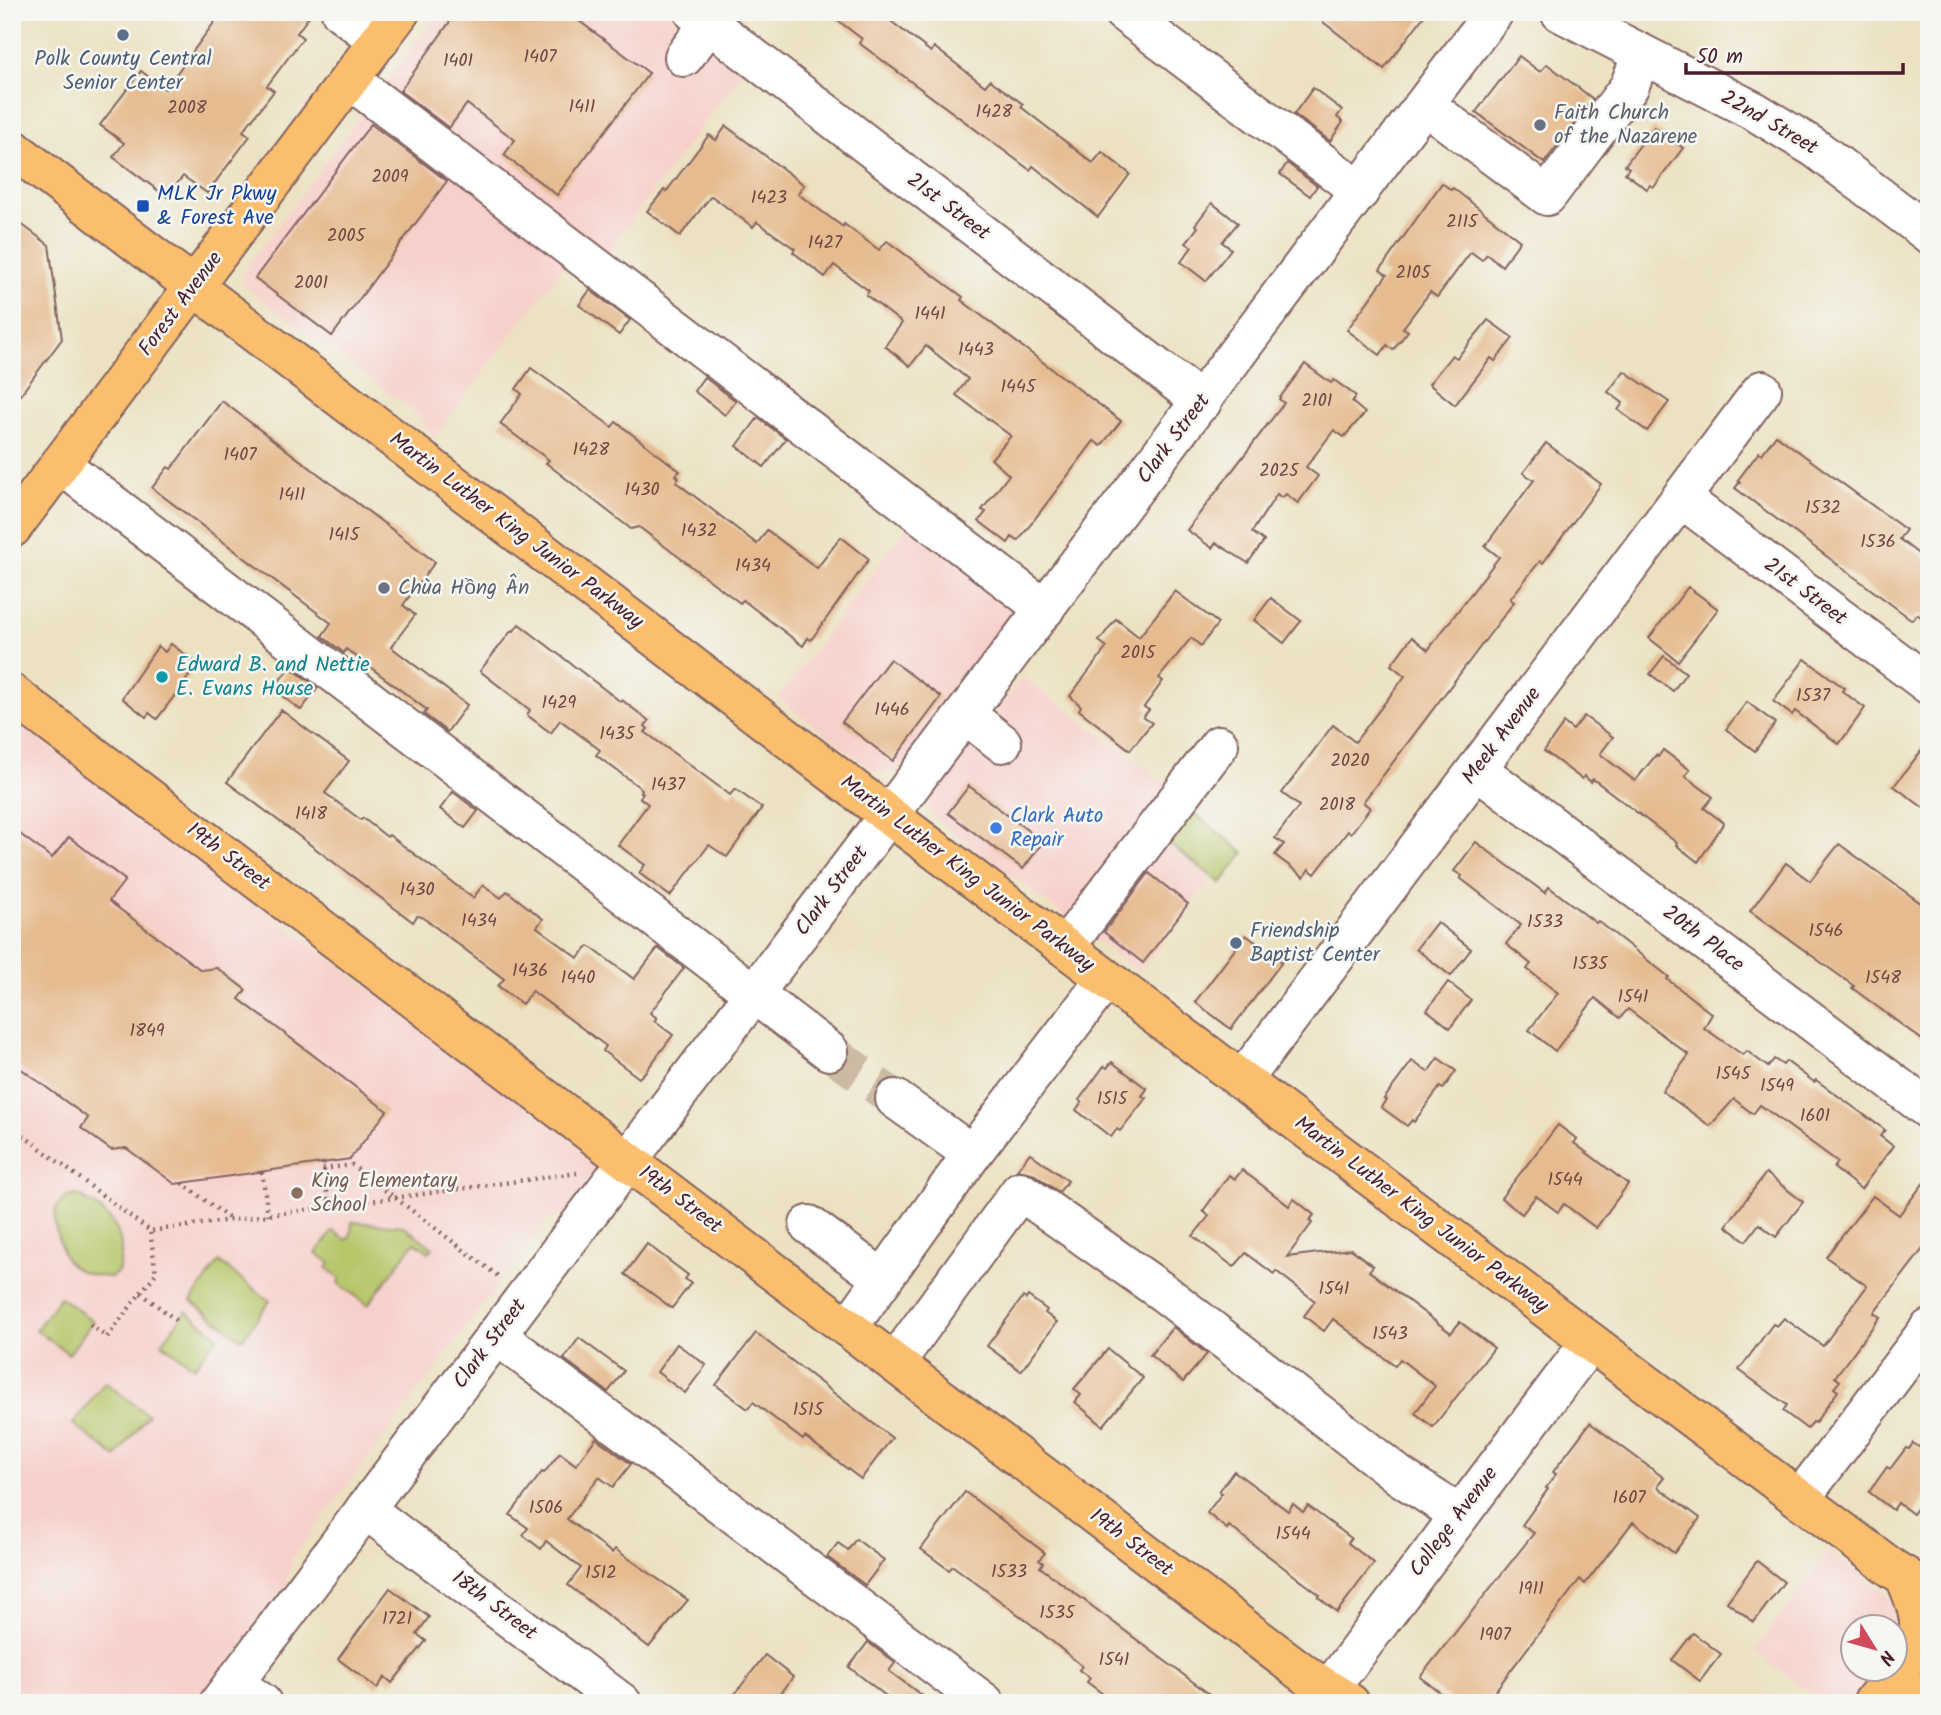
<svg xmlns="http://www.w3.org/2000/svg" width="1941" height="1715" viewBox="0 0 1941 1715" font-family="Kalam,sans-serif">
  <style>
    .built { fill: #f7d0cb }
    .green { fill: #b6c669; stroke: #80724a; stroke-width: 2 }
    .building { fill: #e6bb90 }
    .lines { fill: none; stroke-linecap: round; stroke-linejoin: round }
    .minor-tunnel { stroke: #ccbba4; stroke-width: 38; stroke-dasharray: 38 19; stroke-linecap: butt }
    .minor-casing { stroke: #836360; stroke-width: 42 }
    .major-casing { stroke: #836360; stroke-width: 42 }
    .path { stroke: #836360; stroke-width: 4.5; stroke-dasharray: 2 5; stroke-linecap: butt }
    .minor { stroke: #fff; stroke-width: 38 }
    .major { stroke: #fabe6e; stroke-width: 38 }
    .service-dot { fill: #5c6f8a; stroke: #f6f6f2; stroke-width: 2.5 }
    .worship-dot { fill: #6b7280; stroke: #f6f6f2; stroke-width: 2.5 }
    .transit-dot { fill: #1a4fb4; stroke: #f6f6f2; stroke-width: 2.5 }
    .culture-dot { fill: #0f9aa8; stroke: #f6f6f2; stroke-width: 2.5 }
    .shop-dot { fill: #3f7fe0; stroke: #f6f6f2; stroke-width: 2.5 }
    .education-dot { fill: #8d6e63; stroke: #f6f6f2; stroke-width: 2.5 }
    .labels { text-anchor: middle; dominant-baseline: central; stroke-width: 5; stroke-linejoin: round; paint-order: stroke }
    .number-label { font-size: 18px; fill: #714644 }
    .service-label { font-size: 21px; fill: #4e5e75; stroke: #f6f6f2 }
    .worship-label { font-size: 21px; fill: #5b616d; stroke: #f6f6f2; text-anchor: start }
    .street-label { font-size: 21px; fill: #4a1f2b; stroke: #f6f6f2 }
    .transit-label { font-size: 21px; fill: #164399; stroke: #f6f6f2; text-anchor: start }
    .culture-label { font-size: 21px; fill: #0d838f; stroke: #f6f6f2; text-anchor: start }
    .shop-label { font-size: 21px; fill: #366cbe; stroke: #f6f6f2; text-anchor: start }
    .education-label { font-size: 21px; fill: #785e54; stroke: #f6f6f2; text-anchor: start }
  </style>
  <rect width="100%" height="100%" fill="#f6f6f2"/>
  <filter id="ink" filterUnits="userSpaceOnUse"><feTurbulence type="fractalNoise" baseFrequency=".0143" numOctaves="2"/><feDisplacementMap in="SourceGraphic" scale="14" xChannelSelector="R" yChannelSelector="G"/><feConvolveMatrix kernelMatrix="1 2 1 2 8 2 1 2 1" color-interpolation-filters="sRGB"/></filter>
  <filter id="wash" filterUnits="userSpaceOnUse"><feTurbulence type="fractalNoise" baseFrequency=".00686" numOctaves="4" result="noise"/><feDisplacementMap in="SourceGraphic" scale="28" xChannelSelector="R" yChannelSelector="G"/><feGaussianBlur stdDeviation="1.57" result="paint"/><feColorMatrix in="noise" values="0 0 0 0 0 0 0 0 0 0 0 0 0 0 0 0 0 1.4 0 .05"/><feComposite in="paint" operator="in"/></filter>
  <g filter="url(#wash)">
    <rect width="100%" height="100%" fill="#ece2c2"/>
    <g class="built">
      <polygon points="439,12 665,12 743,71 601,261 383,86"/>
      <polygon points="365,110 571,257 434,437 427,429 421,417 249,290 242,281 244,271"/>
      <polygon points="913,519 1024,607 904,766 896,771 880,772 873,770 778,698"/>
      <polygon points="1022,677 1177,791 1070,920 933,817 928,811 930,797"/>
      <polygon points="12,719 593,1156 599,1166 599,1170 565,1214 549,1218 292,1559 286,1587 200,1703 12,1703"/>
      <polygon points="1157,836 1211,878 1139,973 1088,934"/>
      <polygon points="1829,1551 1900,1604 1906,1613 1896,1655 1896,1628 1854,1628 1854,1670 1885,1670 1857,1695 1831,1703 1823,1703 1755,1651"/>
    </g>
    <g class="green">
      <polygon points="1193,812 1244,853 1221,883 1168,843"/>
      <path d="M77 1195C111 1212 129 1234 118 1272L111 1277C97 1277 79 1273 69 1263 63 1258 62 1250 60 1243 52 1222 50 1198 77 1195Z"/>
      <polygon points="352,1222 404,1226 433,1248 429,1252 415,1242 368,1305 338,1283 340,1279 327,1268 330,1263 316,1253 333,1231 347,1240 351,1234"/>
      <polygon points="219,1262 270,1301 242,1339 191,1301"/>
      <polygon points="60,1297 93,1321 69,1354 36,1330"/>
      <polygon points="186,1311 218,1336 194,1367 162,1343"/>
      <polygon points="105,1382 148,1415 116,1457 73,1424"/>
    </g>
    <g id="blocks">
      <g class="building">
        <polygon points="222,12 312,12 297,33 303,38 267,86 274,91 243,131 250,136 207,193 183,176 167,197 113,157 124,143 100,125 141,71 165,89"/>
        <polygon points="457,12 567,12 649,73 557,195 504,155 515,140 467,104 449,128 400,91"/>
        <polygon points="827,12 879,12 931,52 934,47 985,86 990,80 1023,104 1021,107 1093,163 1102,152 1130,174 1098,217 1033,166 1030,170 859,43 862,39"/>
        <polygon points="1310,12 1427,12 1384,69"/>
        <polygon points="1519,56 1540,72 1547,64 1593,99 1544,163 1476,112"/>
        <polygon points="1313,88 1342,110 1337,117 1343,122 1330,141 1294,114"/>
        <polygon points="371,124 447,181 332,336 255,278"/>
        <polygon points="726,126 804,185 798,194 843,227 844,224 879,250 887,241 963,297 961,300 1028,351 1121,421 1101,446 1094,441 1018,541 1012,537 1008,543 979,521 986,512 982,510 1009,475 991,459 1011,436 956,395 968,379 926,346 910,366 885,346 902,323 866,295 869,291 834,265 825,277 793,252 795,249 757,222 753,227 713,197 711,196 680,236 647,211 664,190 666,192 709,135 716,140"/>
        <polygon points="1654,127 1683,148 1654,187 1650,185 1647,189 1625,173 1629,168 1625,165"/>
        <polygon points="1287,163 1317,186 1310,196 1280,174"/>
        <polygon points="1442,183 1451,190 1453,188 1520,241 1502,266 1487,254 1482,260 1471,252 1437,297 1430,292 1403,328 1408,331 1393,350 1387,345 1380,355 1347,330 1387,275 1380,270"/>
        <polygon points="1212,203 1238,223 1222,242 1231,249 1206,281 1181,262 1192,247 1186,243 1198,227 1195,225"/>
        <polygon points="12,217 49,245 62,339 12,406"/>
        <polygon points="590,290 630,320 619,335 579,305"/>
        <polygon points="1488,320 1513,338 1495,361 1491,358 1455,405 1429,384 1452,355 1457,358"/>
        <polygon points="1305,364 1331,383 1334,380 1356,396 1352,402 1365,413 1344,437 1334,430 1306,467 1318,476 1298,503 1286,494 1282,498 1277,494 1252,532 1264,541 1248,563 1216,543 1212,548 1187,530 1284,403 1279,399"/>
        <polygon points="531,368 612,427 616,422 680,471 676,475 679,478 676,482 757,544 767,530 817,568 841,537 869,559 811,640 808,638 803,646 743,600 740,603 639,527 631,529 546,463 549,460 500,424 522,394 516,389"/>
        <polygon points="1624,371 1669,402 1647,431 1618,410 1623,403 1608,392"/>
        <polygon points="704,377 736,401 725,415 694,391"/>
        <polygon points="222,401 435,562 403,605 415,615 391,647 467,705 447,732 424,714 427,710 346,649 344,653 322,636 331,623 152,488 168,467 171,469"/>
        <polygon points="758,418 786,439 764,467 737,446"/>
        <polygon points="1776,435 1906,530 1899,539 1929,562 1929,623 1917,614 1912,620 1735,488 1740,482 1738,480 1759,452 1762,454"/>
        <polygon points="1546,443 1601,484 1543,563 1540,561 1510,599 1514,602 1363,802 1370,808 1351,833 1348,831 1315,874 1309,869 1304,877 1275,855 1284,844 1275,838 1299,806 1282,793 1333,725 1355,742 1405,676 1391,665 1412,637 1428,650 1499,557 1485,546 1534,480 1523,473"/>
        <polygon points="1688,587 1718,609 1678,661 1649,638"/>
        <polygon points="1175,591 1218,623 1201,646 1191,638 1159,678 1163,681 1144,707 1149,710 1143,717 1152,723 1130,750 1079,710 1081,706 1070,696 1107,647 1099,641 1116,619 1139,637"/>
        <polygon points="1271,598 1301,621 1284,643 1254,620"/>
        <polygon points="519,624 621,702 622,700 649,721 645,726 648,729 645,732 730,795 735,789 762,808 727,857 709,845 670,896 639,873 645,865 618,845 648,804 640,798 643,793 641,792 642,789 596,755 600,750 560,720 551,733 527,715 530,710 480,671 512,630 514,631"/>
        <polygon points="171,644 198,664 157,719 149,713 146,717 122,698 158,646 165,652"/>
        <polygon points="1664,656 1686,673 1673,691 1650,674"/>
        <polygon points="890,659 941,697 893,761 842,722"/>
        <polygon points="1805,659 1844,688 1842,691 1865,708 1839,744 1795,711 1792,715 1773,701"/>
        <polygon points="290,667 318,688 301,710 273,689"/>
        <polygon points="1747,702 1775,723 1755,751 1726,729"/>
        <polygon points="281,710 349,761 325,793 361,820 363,818 387,837 389,835 473,898 483,885 501,898 507,891 543,919 537,927 578,958 589,946 634,979 658,948 684,968 650,1013 657,1018 654,1021 673,1035 646,1071 639,1078 603,1051 606,1046 532,991 522,1004 498,986 504,979 422,917 417,916 413,922 227,782"/>
        <polygon points="1584,716 1613,737 1600,754 1635,781 1656,755 1658,757 1663,750 1690,770 1685,776 1713,797 1704,808 1724,823 1698,862 1676,845 1677,843 1664,833 1593,779 1591,782 1584,776 1582,779 1544,751 1564,723 1573,730"/>
        <polygon points="1929,741 1929,812 1894,786"/>
        <polygon points="969,786 1043,842 1023,869 948,813"/>
        <polygon points="453,792 478,811 465,828 440,809"/>
        <polygon points="12,828 52,858 69,837 125,880 109,901 201,970 217,968 246,990 239,999 387,1111 350,1159 175,1184 126,1148 111,1150 81,1128 88,1118 12,1062"/>
        <polygon points="1476,842 1545,893 1549,887 1596,923 1598,921 1669,977 1667,979 1712,1014 1704,1028 1743,1055 1747,1051 1768,1067 1774,1059 1783,1065 1786,1061 1814,1082 1816,1080 1885,1130 1880,1136 1893,1146 1861,1189 1834,1168 1838,1162 1760,1105 1753,1114 1734,1099 1710,1126 1662,1091 1689,1055 1628,1009 1620,1018 1595,998 1555,1051 1529,1030 1558,993 1527,969 1531,964 1506,944 1521,925 1460,878 1462,876 1454,871"/>
        <polygon points="1839,844 1929,909 1929,1045 1852,988 1854,986 1750,911 1786,863 1810,881"/>
        <polygon points="1149,873 1188,904 1143,963 1104,932"/>
        <polygon points="1437,922 1471,949 1451,976 1416,949"/>
        <polygon points="1246,935 1282,962 1231,1029 1195,1002"/>
        <polygon points="1448,982 1471,1000 1450,1028 1427,1010"/>
        <polygon points="1438,1058 1456,1071 1443,1089 1440,1087 1414,1122 1412,1120 1407,1126 1381,1107 1386,1100 1384,1099 1412,1061 1428,1072"/>
        <polygon points="1112,1062 1147,1089 1142,1096 1146,1098 1120,1131 1117,1129 1111,1137 1076,1110 1082,1102 1079,1100 1104,1066 1107,1068"/>
        <polygon points="1558,1125 1577,1139 1574,1143 1628,1184 1596,1228 1564,1204 1558,1212 1536,1196 1522,1214 1501,1198"/>
        <polygon points="1030,1153 1068,1181 1059,1192 1032,1173 1017,1170"/>
        <polygon points="1242,1170 1289,1206 1294,1199 1314,1215 1309,1221 1312,1223 1287,1257 1351,1249 1373,1266 1369,1271 1451,1333 1460,1322 1494,1348 1433,1427 1415,1413 1435,1386 1400,1359 1395,1366 1333,1319 1324,1331 1304,1316 1315,1301 1276,1271 1274,1274 1246,1253 1234,1267 1193,1236 1209,1216 1203,1211 1229,1175 1235,1179"/>
        <polygon points="1766,1173 1803,1202 1776,1237 1759,1224 1746,1241 1726,1226"/>
        <polygon points="1929,1176 1929,1241 1874,1313 1880,1317 1835,1377 1840,1381 1834,1388 1838,1391 1815,1423 1813,1422 1807,1429 1783,1411 1787,1405 1739,1370 1773,1324 1777,1326 1784,1318 1823,1346 1867,1286 1826,1257 1873,1196 1899,1215"/>
        <polygon points="647,1244 688,1275 685,1279 691,1283 672,1308 625,1274"/>
        <polygon points="1028,1296 1047,1310 1045,1313 1057,1322 1021,1371 987,1346 1023,1297 1026,1299"/>
        <polygon points="1173,1327 1207,1354 1183,1382 1150,1355"/>
        <polygon points="756,1333 892,1438 861,1479 805,1437 803,1440 753,1402 748,1409 716,1385"/>
        <polygon points="579,1338 624,1371 608,1392 564,1359"/>
        <polygon points="677,1344 706,1365 685,1393 657,1372"/>
        <polygon points="1108,1349 1143,1378 1103,1426 1075,1402 1081,1395 1074,1389"/>
        <polygon points="1590,1423 1664,1478 1658,1485 1659,1488 1700,1518 1674,1553 1633,1522 1585,1584 1580,1579 1486,1703 1454,1703 1420,1677 1534,1533 1522,1525 1548,1489 1546,1488 1556,1474 1553,1472"/>
        <polygon points="596,1438 631,1464 613,1487 599,1477 567,1519 612,1553 615,1549 688,1600 649,1647 568,1585 581,1568 546,1541 541,1549 523,1535 528,1528 510,1515 542,1472 544,1473 560,1453 576,1465"/>
        <polygon points="1913,1443 1929,1454 1929,1492 1913,1514 1898,1503 1893,1510 1869,1492 1887,1467 1890,1469 1906,1448 1909,1449"/>
        <polygon points="1234,1471 1288,1511 1293,1504 1303,1512 1308,1506 1351,1538 1348,1543 1374,1563 1337,1612 1318,1597 1320,1595 1229,1526 1227,1529 1207,1513 1222,1493 1219,1491"/>
        <polygon points="965,1492 1045,1553 1039,1560 1043,1563 1040,1567 1221,1703 1115,1703 1087,1682 1090,1678 1079,1670 1082,1666 1027,1621 953,1566 949,1570 921,1549"/>
        <polygon points="856,1539 884,1560 865,1585 827,1557 838,1543 848,1550"/>
        <polygon points="1757,1561 1784,1582 1754,1622 1727,1602"/>
        <polygon points="390,1588 429,1617 417,1634 426,1641 392,1683 385,1677 377,1688 338,1659"/>
        <polygon points="1693,1633 1721,1654 1700,1681 1672,1660"/>
        <polygon points="868,1642 895,1663 889,1671 932,1703 895,1703 849,1667"/>
        <polygon points="765,1655 793,1677 774,1703 728,1703"/>
      </g>
    </g>
  </g>
  <g filter="url(#ink)">
    <use href="#blocks" fill-opacity="0" stroke="#836360" stroke-width="2"/>
    <g class="lines">
      <polyline class="minor-tunnel" points="829,1051 895,1099"/>
      <defs>
        <g id="minor">
          <polyline points="341,12 379,41"/>
          <polyline points="694,12 1202,402"/>
          <polyline points="1123,12 1360,191"/>
          <polyline points="1560,12 1756,112 1815,148 1929,234"/>
          <polyline points="684,57 709,24"/>
          <polyline points="350,80 1045,609"/>
          <polyline points="1425,105 1547,196 1629,87 1642,54"/>
          <polyline points="60,464 829,1051"/>
          <polyline points="1681,498 1929,685"/>
          <polyline points="965,714 1002,743"/>
          <polyline points="1477,769 1929,1110"/>
          <polyline points="1065,947 1219,745"/>
          <polyline points="1242,1081 1762,390"/>
          <polyline points="895,1099 972,1154"/>
          <polyline points="809,1225 883,1279"/>
          <polyline points="848,1328 972,1154 1106,979"/>
          <polyline points="496,1335 985,1703"/>
          <polyline points="895,1363 1020,1191 1164,1293 1401,1477 1460,1515"/>
          <polyline points="1800,1499 1929,1329"/>
          <polyline points="365,1509 622,1703"/>
          <polyline points="234,1683 262,1703"/>
          <polyline points="219,1703 1494,12"/>
          <polyline points="1319,1703 1590,1342"/>
        </g>
        <g id="major">
          <polyline points="12,148 867,799 1893,1569 1929,1591"/>
          <polyline points="12,528 400,12"/>
          <polyline points="12,694 1307,1676 1350,1703"/>
          <path d="M1872 1703C1889 1681 1919 1653 1919 1624 1919 1608 1910 1591 1905 1576"/>
          <polyline points="1890,1703 1929,1691"/>
        </g>
      </defs>
      <use href="#minor" class="minor-casing"/>
      <use href="#major" class="major-casing"/>
      <g class="path">
        <polyline points="12,1127 150,1231 577,1173"/>
        <polyline points="323,1163 329,1206"/>
        <polyline points="323,1169 352,1165 498,1276"/>
        <polyline points="262,1172 268,1215"/>
        <polyline points="182,1183 230,1219"/>
        <polyline points="141,1293 178,1322"/>
        <polyline points="90,1325 107,1337 156,1273 150,1231"/>
      </g>
      <use href="#minor" class="minor"/>
      <use href="#major" class="major"/>
    </g>
  </g>
  <g class="service-dot">
    <circle cx="123" cy="35" r="7"/>
    <circle cx="1236" cy="943" r="7"/>
  </g>
  <g class="worship-dot">
    <circle cx="1540" cy="125" r="7"/>
    <circle cx="384" cy="588" r="7"/>
  </g>
  <rect class="transit-dot" x="136" y="199" width="14" height="14" rx="3.5"/>
  <circle class="culture-dot" cx="162" cy="677" r="7"/>
  <circle class="shop-dot" cx="996" cy="828" r="7"/>
  <circle class="education-dot" cx="297" cy="1193" r="7"/>
  <g class="labels">
    <g class="number-label">
      <text x="540" y="57">1407</text>
      <text x="458" y="61">1401</text>
      <text x="582" y="107">1411</text>
      <text x="187" y="108">2008</text>
      <text x="994" y="112">1428</text>
      <text x="390" y="177">2009</text>
      <text x="769" y="198">1423</text>
      <text x="1462" y="222">2115</text>
      <text x="346" y="236">2005</text>
      <text x="825" y="243">1427</text>
      <text x="1413" y="273">2105</text>
      <text x="311" y="283">2001</text>
      <text x="930" y="314">1441</text>
      <text x="976" y="350">1443</text>
      <text x="1018" y="387">1445</text>
      <text x="1317" y="401">2101</text>
      <text x="591" y="450">1428</text>
      <text x="240" y="455">1407</text>
      <text x="1279" y="471">2025</text>
      <text x="642" y="490">1430</text>
      <text x="292" y="495">1411</text>
      <text x="1823" y="508">1532</text>
      <text x="699" y="531">1432</text>
      <text x="344" y="535">1415</text>
      <text x="1878" y="542">1536</text>
      <text x="753" y="566">1434</text>
      <text x="1138" y="653">2015</text>
      <text x="1813" y="696">1537</text>
      <text x="559" y="703">1429</text>
      <text x="892" y="710">1446</text>
      <text x="617" y="734">1435</text>
      <text x="1350" y="761">2020</text>
      <text x="668" y="785">1437</text>
      <text x="1337" y="805">2018</text>
      <text x="311" y="814">1418</text>
      <text x="417" y="890">1430</text>
      <text x="479" y="921">1434</text>
      <text x="1545" y="922">1533</text>
      <text x="1826" y="931">1546</text>
      <text x="1590" y="964">1535</text>
      <text x="530" y="971">1436</text>
      <text x="578" y="978">1440</text>
      <text x="1883" y="978">1548</text>
      <text x="1633" y="997">1541</text>
      <text x="147" y="1031">1849</text>
      <text x="1733" y="1074">1545</text>
      <text x="1777" y="1086">1549</text>
      <text x="1112" y="1099">1515</text>
      <text x="1815" y="1116">1601</text>
      <text x="1565" y="1180">1544</text>
      <text x="1334" y="1289">1541</text>
      <text x="1390" y="1334">1543</text>
      <text x="808" y="1410">1515</text>
      <text x="1629" y="1498">1607</text>
      <text x="546" y="1508">1506</text>
      <text x="1293" y="1534">1544</text>
      <text x="1009" y="1572">1533</text>
      <text x="601" y="1573">1512</text>
      <text x="1531" y="1589">1911</text>
      <text x="1057" y="1613">1535</text>
      <text x="397" y="1619">1721</text>
      <text x="1495" y="1635">1907</text>
      <text x="1114" y="1660">1541</text>
    </g>
    <g class="service-label">
      <text x="123" y="59">Polk County Central<tspan x="123" dy="24">Senior Center</tspan></text>
      <text x="1250" y="931" text-anchor="start">Friendship<tspan x="1250" dy="24">Baptist Center</tspan></text>
    </g>
    <g class="worship-label">
      <text x="1554" y="113">Faith Church<tspan x="1554" dy="24">of the Nazarene</tspan></text>
      <text x="398" y="588">Chùa Hồng Ân</text>
    </g>
    <g class="street-label">
      <text transform="translate(1769 123) rotate(30)">22nd Street</text>
      <text transform="translate(948 207) rotate(37)">21st Street</text>
      <text transform="translate(181 304) rotate(-53)">Forest Avenue</text>
      <text transform="translate(1174 439) rotate(-53)">Clark Street</text>
      <text transform="translate(516 531) rotate(37)">Martin Luther King Junior Parkway</text>
      <text transform="translate(1805 592) rotate(37)">21st Street</text>
      <text transform="translate(1502 736) rotate(-53)">Meek Avenue</text>
      <text transform="translate(228 857) rotate(37)">19th Street</text>
      <text transform="translate(967 874) rotate(37)">Martin Luther King Junior Parkway</text>
      <text transform="translate(832 891) rotate(-53)">Clark Street</text>
      <text transform="translate(1703 939) rotate(37)">20th Place</text>
      <text transform="translate(680 1200) rotate(37)">19th Street</text>
      <text transform="translate(1421 1215) rotate(37)">Martin Luther King Junior Parkway</text>
      <text transform="translate(490 1344) rotate(-53)">Clark Street</text>
      <text transform="translate(1454 1522) rotate(-53)">College Avenue</text>
      <text transform="translate(1131 1543) rotate(37)">19th Street</text>
      <text transform="translate(494 1606) rotate(37)">18th Street</text>
    </g>
    <g class="transit-label">
      <text x="157" y="194">MLK Jr Pkwy<tspan x="157" dy="24">&amp; Forest Ave</tspan></text>
    </g>
    <g class="culture-label">
      <text x="176" y="665">Edward B. and Nettie<tspan x="176" dy="24">E. Evans House</tspan></text>
    </g>
    <g class="shop-label">
      <text x="1010" y="816">Clark Auto<tspan x="1010" dy="24">Repair</tspan></text>
    </g>
    <g class="education-label">
      <text x="311" y="1181">King Elementary<tspan x="311" dy="24">School</tspan></text>
    </g>
  </g>
  <rect width="1941" height="1715" fill="none" stroke="#f6f6f2" stroke-width="42"/>
  <g transform="translate(1874 1648) rotate(127)"><circle r="33" fill="#f6f6f2" stroke="#b1a0a2" stroke-width="2"/>
  <path d="M0-5L12 26L0 18L-12 26Z" fill="#d1495b"/>
  <text y="-10" font-size="19" font-weight="bold" text-anchor="middle" fill="#4a1f2b">N</text>
  </g>
  <path d="M1686 63v10h217v-10" fill="none" stroke="#4a1f2b" stroke-width="3.5"/>
  <text x="1696" y="63" font-size="21" fill="#4a1f2b" stroke="#f6f6f2" stroke-width="5" paint-order="stroke">50 m</text>
</svg>
